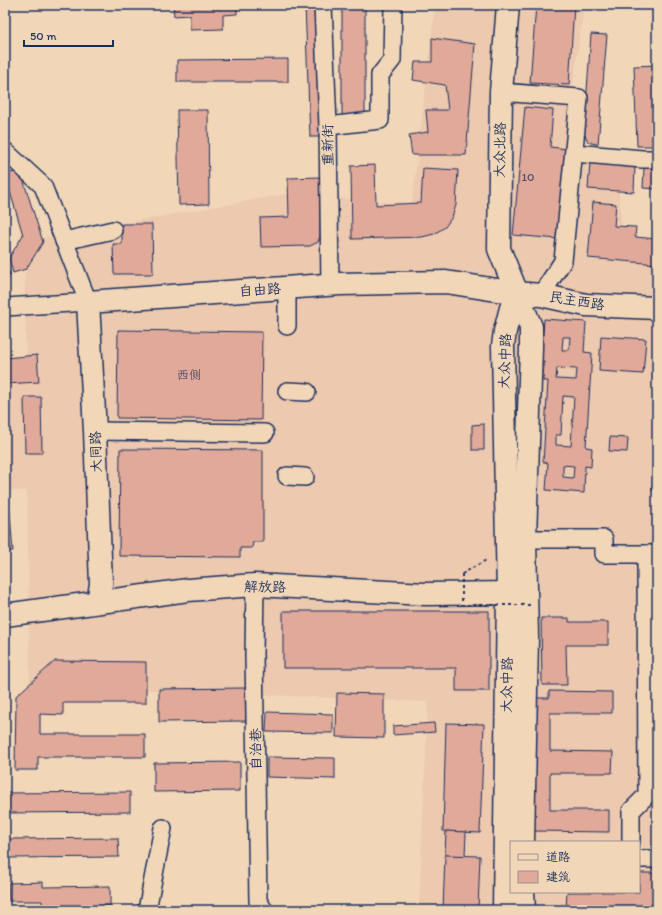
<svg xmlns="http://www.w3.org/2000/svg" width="662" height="915" viewBox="0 0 662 915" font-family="Itim,'LXGW WenKai TC',sans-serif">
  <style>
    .built { fill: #ecc9af; fill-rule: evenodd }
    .building { fill: #e1a999; stroke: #1b2f5e; fill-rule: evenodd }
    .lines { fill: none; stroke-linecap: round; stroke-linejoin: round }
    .minor-casing { stroke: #1b2f5e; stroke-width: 20 }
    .major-casing { stroke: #1b2f5e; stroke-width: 25 }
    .path { stroke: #1b2f5e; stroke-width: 2; stroke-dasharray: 3 3; stroke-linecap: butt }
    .minor { stroke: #f1d7b8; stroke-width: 17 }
    .major { stroke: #f1d7b8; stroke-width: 22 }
    .path-bridge { stroke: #1b2f5e; stroke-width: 2; stroke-dasharray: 3 3; stroke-linecap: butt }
    .labels { text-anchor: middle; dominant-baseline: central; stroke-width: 3; stroke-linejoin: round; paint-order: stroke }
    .number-label { font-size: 12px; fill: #4c4e6d }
    .street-label { font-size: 14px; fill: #1b2f5e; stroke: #f1d7b8 }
  </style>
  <rect width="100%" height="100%" fill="#f1d7b8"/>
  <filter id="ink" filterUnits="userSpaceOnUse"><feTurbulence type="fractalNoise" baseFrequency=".025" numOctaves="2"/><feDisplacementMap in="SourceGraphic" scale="8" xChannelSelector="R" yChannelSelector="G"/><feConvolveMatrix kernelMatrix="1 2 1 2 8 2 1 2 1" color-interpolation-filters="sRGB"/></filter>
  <g filter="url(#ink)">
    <path class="built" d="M435 5H584L563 157 617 170 623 243 657 245V910H419L428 702 30 685 27 491H5V358L26 356 24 241 286 194 412 204ZM511 842H639V892H511Z"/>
    <g class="building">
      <polygon points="173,5 237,5 237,14 223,15 223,29 190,30 190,15 174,16"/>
      <polygon points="305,5 319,5 323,137 310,137"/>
      <rect x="342" y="5" width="23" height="113"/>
      <polygon points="407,5 451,5 451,8"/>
      <polygon points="536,5 574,5 569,85 530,83"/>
      <polygon points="591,34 607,35 598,144 596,144 588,142 584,133"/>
      <polygon points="432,38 475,44 466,155 412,155 409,135 428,132 426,110 448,110 445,85 413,80 415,62 432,62"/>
      <polygon points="288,59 288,82 177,82 177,60"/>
      <polygon points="657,65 657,146 637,146 634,66"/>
      <polygon points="525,107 553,110 550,147 568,149 558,239 513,235"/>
      <polygon points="177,110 208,110 209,204 179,205"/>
      <polygon points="590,163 635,166 634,192 588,189"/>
      <polygon points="375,165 376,205 421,203 423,168 458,170 456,205 452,217 445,227 434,234 422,237 352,239 351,166"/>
      <polygon points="644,168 657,169 657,189 643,188"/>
      <polygon points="20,170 43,242 26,269 13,273 9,258 23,235 5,175"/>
      <polygon points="320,177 320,236 318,242 310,246 261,247 260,218 289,217 288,178"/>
      <polygon points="593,202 616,204 614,226 636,227 635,237 657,239 657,264 588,258"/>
      <polygon points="122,224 152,224 153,274 114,274 113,244 122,244"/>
      <polygon points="5,257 10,276 5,277"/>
      <path d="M544 319 586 322 584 352 592 353 586 447 592 448 591 467 585 466 584 493 546 490 548 463 543 462 548 381H543L544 362H541ZM563 337H570L569 350H562ZM557 368 577 369 576 380 556 379ZM563 396 574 397 571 446 556 445V435H561ZM563 465 574 466 573 478 563 477Z"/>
      <polygon points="118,330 262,332 261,420 117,418"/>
      <polygon points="601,336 646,339 643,374 599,371"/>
      <polygon points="37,355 39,382 5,384 5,358"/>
      <polygon points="24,397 41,397 42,453 25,453"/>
      <polygon points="484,424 484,450 472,450 472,425"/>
      <polygon points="610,437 628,438 627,452 609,451"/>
      <polygon points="120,449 263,450 263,542 253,542 252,548 240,548 240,557 119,556"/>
      <polygon points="654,472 657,473 657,491 652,491"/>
      <polygon points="5,502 9,502 13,551 5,552"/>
      <polygon points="283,611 489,611 489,691 456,691 456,668 283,668"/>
      <rect x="650" y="617" width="7" height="55"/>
      <polygon points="541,618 569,618 569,622 608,622 608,645 566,645 567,685 542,685"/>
      <polygon points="55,661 146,662 146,703 63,703 63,715 40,714 40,734 145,734 145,757 38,757 38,770 15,770 16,696"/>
      <rect x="650" y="680" width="7" height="25"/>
      <polygon points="245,688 246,721 159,722 159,689"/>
      <polygon points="549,691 612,692 612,713 550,713 550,751 613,752 612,773 550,773 550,810 609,810 609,832 533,831 533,698 549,698"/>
      <polygon points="337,693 384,694 384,738 336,737"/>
      <polygon points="267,712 333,714 333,733 266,732"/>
      <polygon points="434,723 435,732 393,735 393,726"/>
      <polygon points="446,723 484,724 480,833 443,831"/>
      <rect x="653" y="723" width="4" height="23"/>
      <polygon points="267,757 335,758 335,779 267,777"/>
      <polygon points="240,762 240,791 154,792 154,763"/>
      <polygon points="130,792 130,812 5,813 5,793"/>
      <polygon points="446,831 466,832 465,856 445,855"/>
      <polygon points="118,838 119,857 7,858 7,839"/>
      <polygon points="445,855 480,856 478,910 443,910"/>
      <polygon points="639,873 657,873 657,910 566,910 567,892 639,892"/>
      <polygon points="43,882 43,887 110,886 110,906 42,906 42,901 9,901 8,883"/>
    </g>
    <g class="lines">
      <defs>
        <g id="minor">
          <polyline points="323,5 328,126 330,285"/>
          <polyline points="501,92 579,98 563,261 541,295"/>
          <polyline points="328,126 380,120 380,75 392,60 393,5"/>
          <polyline points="5,151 43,186 88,302 5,307"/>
          <polyline points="574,153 642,159 657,159"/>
          <polyline points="64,241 113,230"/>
          <polyline points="287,326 287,288"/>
          <polyline points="287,391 307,392"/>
          <polyline points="95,431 265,433"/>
          <polyline points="287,476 305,477"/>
          <polyline points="525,539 604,539 604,554 656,554"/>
          <polyline points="255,585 254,654 258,901 264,910"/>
          <polyline points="631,842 631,811 647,795 646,554"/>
          <polyline points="639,859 657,859"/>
          <polyline points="147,910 163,828"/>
        </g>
        <g id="major">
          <polyline points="508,5 501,92 499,249 531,327 531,347 525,539 527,638 523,842"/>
          <polyline points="98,602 101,584 95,431 88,302 340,284 446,282 515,293 541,295 586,305 657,308"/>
          <polyline points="5,615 188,590 255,585 426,594 522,593"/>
          <polyline points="523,892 524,910"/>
          <polyline points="504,910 508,593 503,346 505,331 515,293"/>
        </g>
      </defs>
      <use href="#minor" class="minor-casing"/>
      <use href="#major" class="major-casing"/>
      <polyline class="path" points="462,574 488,559"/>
      <use href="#minor" class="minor"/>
      <use href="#major" class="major"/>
      <polyline class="path-bridge" points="462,574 462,605 533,605"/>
    </g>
  </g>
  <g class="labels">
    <g class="number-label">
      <text x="528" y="177">10</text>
      <text x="189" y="375">西侧</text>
    </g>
    <g class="street-label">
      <text transform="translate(328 145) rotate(-91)">重新街</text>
      <text transform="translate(500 150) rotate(-89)">大众北路</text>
      <text transform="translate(260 290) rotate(-4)">自由路</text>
      <text transform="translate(577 301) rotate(9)">民主西路</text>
      <text transform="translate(505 361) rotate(-88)">大众中路</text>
      <text transform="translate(96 452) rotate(-92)">大同路</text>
      <text transform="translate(265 587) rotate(1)">解放路</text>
      <text transform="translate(507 685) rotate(-89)">大众中路</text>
      <text transform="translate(256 749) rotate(-91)">自治巷</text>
    </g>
  </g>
  <rect width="662" height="915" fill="none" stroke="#f1d7b8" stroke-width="20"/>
  <rect x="10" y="10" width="642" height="895" fill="none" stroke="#1b2f5e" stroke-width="1.5" filter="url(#ink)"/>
  <rect x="510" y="841" width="130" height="52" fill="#f1d7b8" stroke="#9b9494"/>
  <rect x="518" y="854" width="20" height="6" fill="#f1d7b8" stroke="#9b9494"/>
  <text x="546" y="861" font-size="12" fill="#1b2f5e">道路</text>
  <rect x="518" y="871" width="20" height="12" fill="#e1a999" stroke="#9b9494"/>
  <text x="546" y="881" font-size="12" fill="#1b2f5e">建筑</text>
  <path d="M24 40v6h89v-6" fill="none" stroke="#1b2f5e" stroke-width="2"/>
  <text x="30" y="40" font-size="12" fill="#1b2f5e" stroke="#f1d7b8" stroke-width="3" paint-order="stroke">50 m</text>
</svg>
